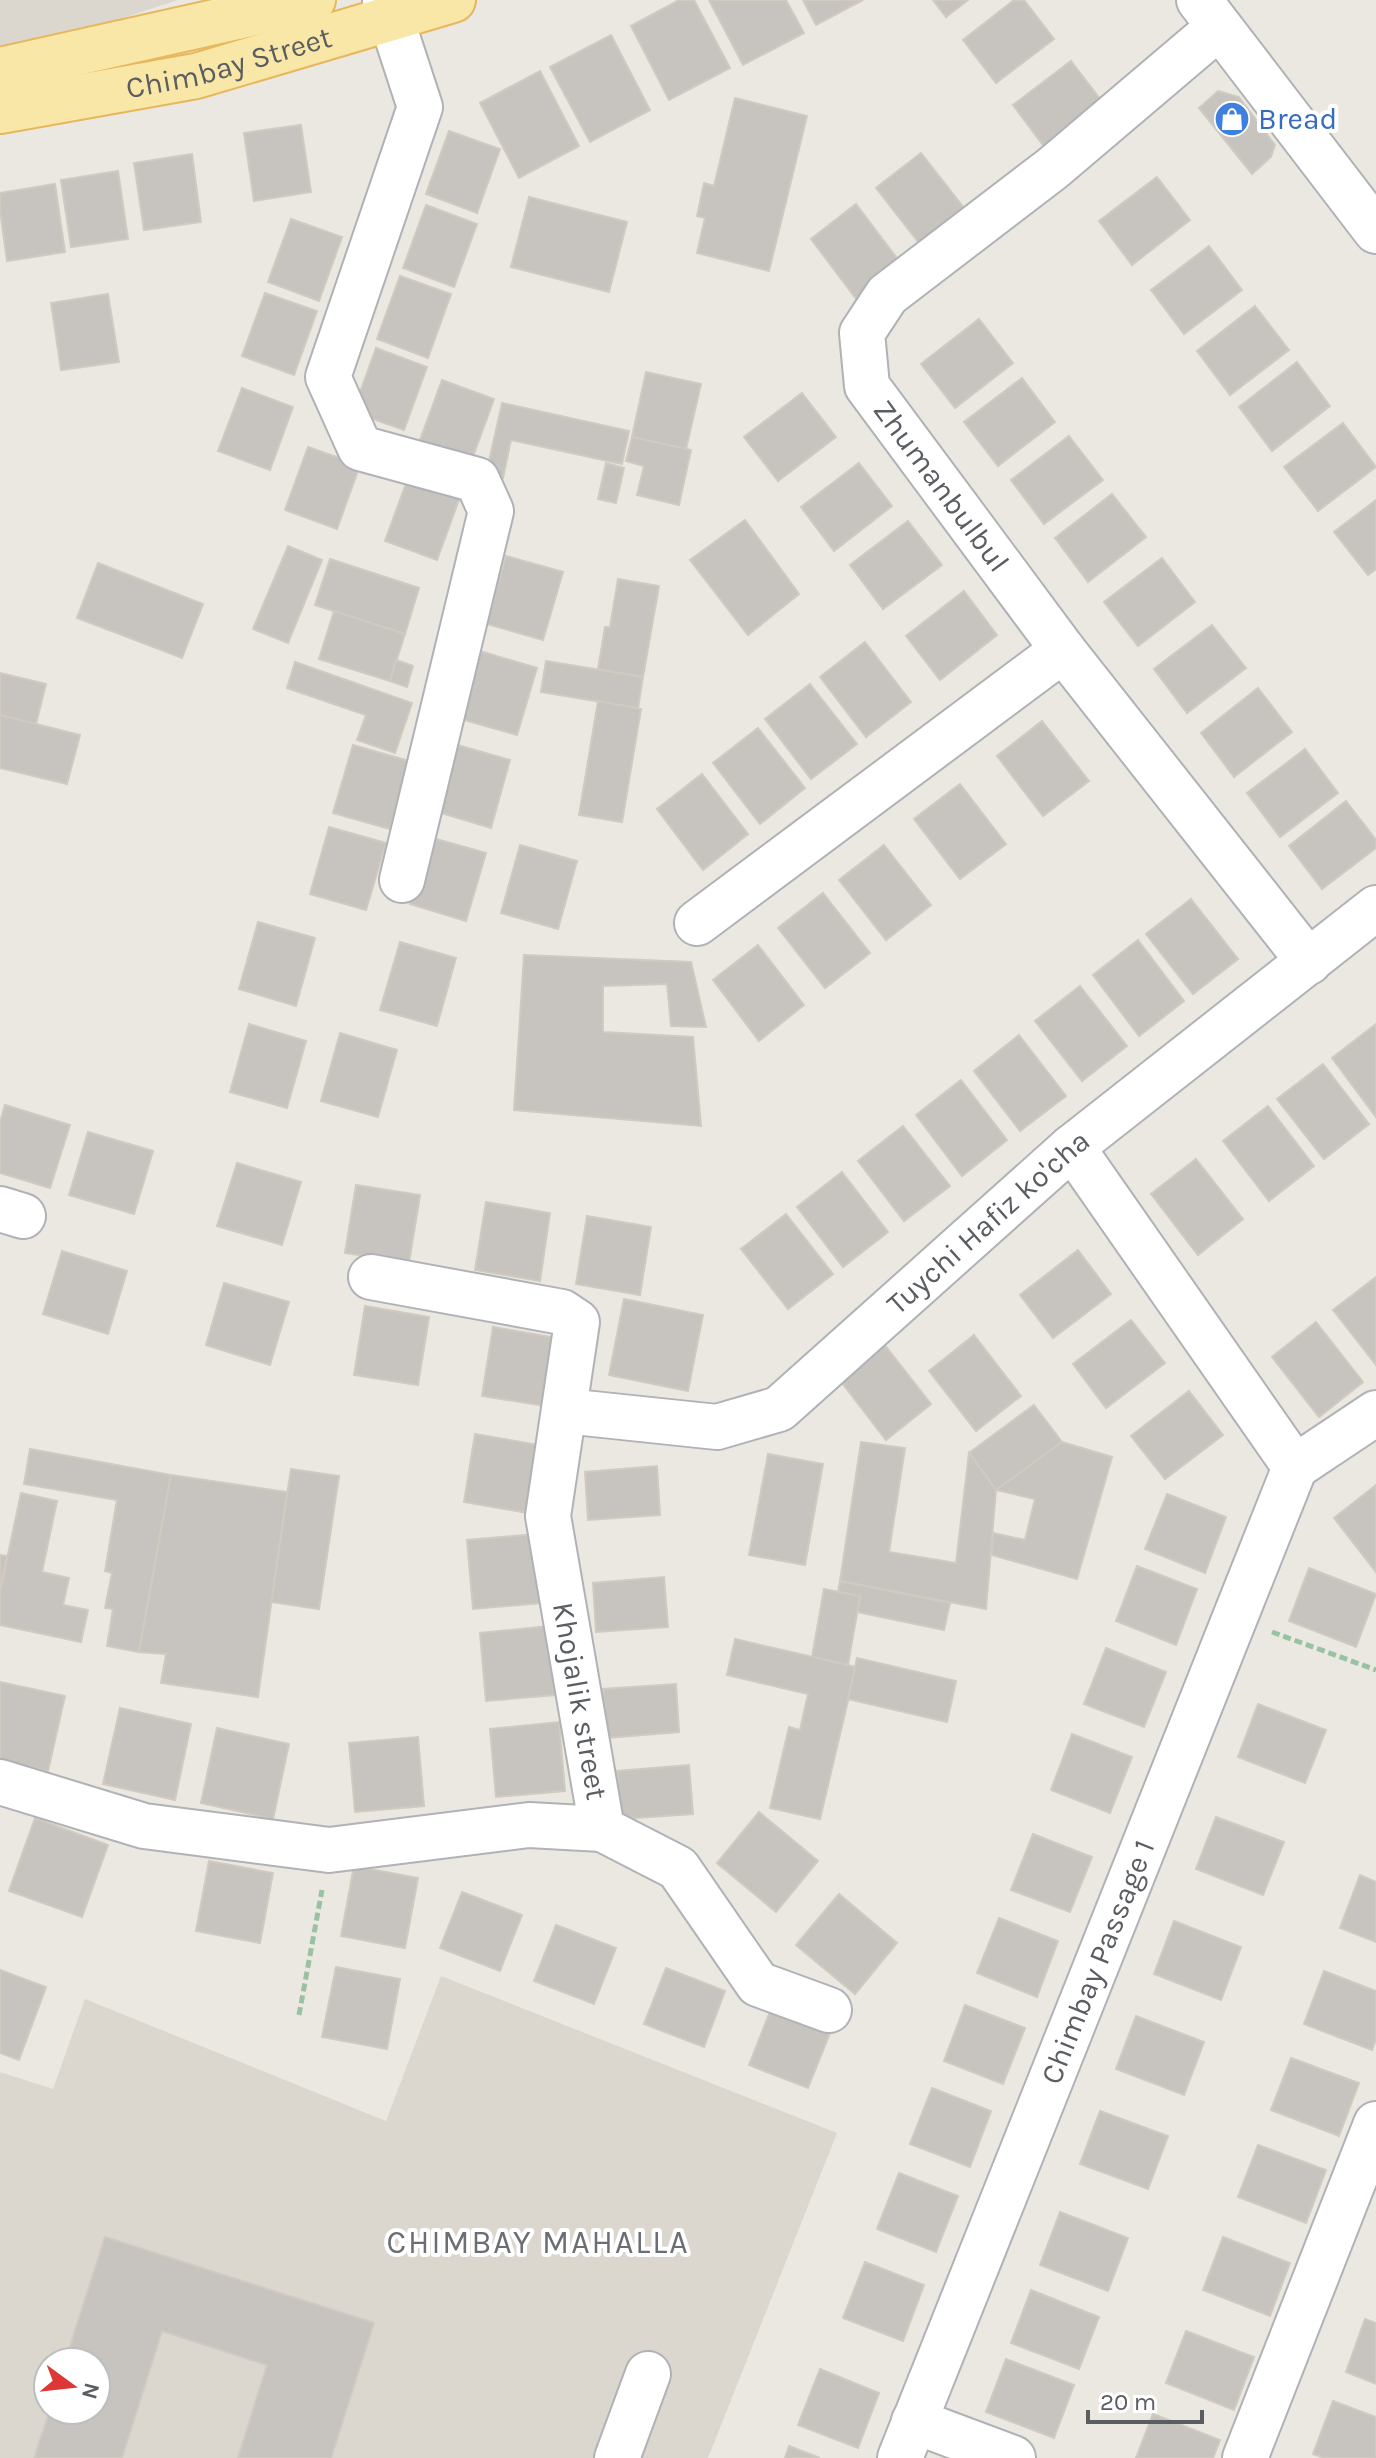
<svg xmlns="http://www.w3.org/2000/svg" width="1376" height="2458" viewBox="0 0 1376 2458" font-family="Karla,sans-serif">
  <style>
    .education { fill: #dbd7cf; fill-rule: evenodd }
    .building { fill: #c7c3be; stroke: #d0cac0; stroke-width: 2 }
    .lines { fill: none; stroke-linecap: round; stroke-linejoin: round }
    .minor-casing { stroke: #afb2b6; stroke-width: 48 }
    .major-casing { stroke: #e7b75e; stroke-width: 48 }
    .path { stroke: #99c2a2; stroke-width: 5; stroke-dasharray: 8 4; stroke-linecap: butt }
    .minor { stroke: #fff; stroke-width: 44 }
    .major { stroke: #f9e7a8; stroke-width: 44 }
    .labels { text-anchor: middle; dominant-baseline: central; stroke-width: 8; stroke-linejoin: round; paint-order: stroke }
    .street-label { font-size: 30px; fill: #5a5d61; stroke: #fff }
    .shop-label { font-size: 30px; fill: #366cbe; stroke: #fff; text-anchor: start }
    .neighbourhood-label { font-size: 32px; letter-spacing: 2px; fill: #6b6f73; stroke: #fff }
  </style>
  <rect width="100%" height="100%" fill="#ebe8e1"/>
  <g class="education">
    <polygon points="0,0 178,0 43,44 0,46"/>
    <path d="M441 1976 837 2133 708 2458H0V2072L53 2089 85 1999 386 2121ZM48 2362H96V2410H48Z"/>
  </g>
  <g class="building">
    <polygon points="679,0 694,0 730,68 669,100 631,26"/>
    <polygon points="709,0 786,0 804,33 743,65"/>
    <polygon points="803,0 863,0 816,25"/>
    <polygon points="933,0 968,0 946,17"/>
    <polygon points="1014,0 1024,0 1054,39 996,83 963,40"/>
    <polygon points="611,35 650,110 590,142 550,67"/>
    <polygon points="1071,61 1104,104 1046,149 1013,105"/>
    <polygon points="540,71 579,146 519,178 480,103"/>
    <polygon points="1218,91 1239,97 1275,145 1271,157 1252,174 1199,108"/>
    <polygon points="735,98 807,116 769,271 697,253 705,218 697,216 704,183 714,186"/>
    <polygon points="301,125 311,192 254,201 244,133"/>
    <polygon points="449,131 500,149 477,213 426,194"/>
    <polygon points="921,153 968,213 923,248 876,188"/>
    <polygon points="192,154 201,222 144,230 134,163"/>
    <polygon points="118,171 128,239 71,247 61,180"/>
    <polygon points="1157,177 1190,220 1132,265 1099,221"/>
    <polygon points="55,184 65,252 7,261 0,210 0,193"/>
    <polygon points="529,197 627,222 609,292 511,267"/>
    <polygon points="856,204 902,265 857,300 811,239"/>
    <polygon points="426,205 477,224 454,287 403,268"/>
    <polygon points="291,219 342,237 319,301 268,282"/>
    <polygon points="1209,246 1242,290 1184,334 1151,290"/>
    <polygon points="400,276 451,294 428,358 377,339"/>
    <polygon points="265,293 317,311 294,375 242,356"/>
    <polygon points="108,294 119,362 61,370 51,303"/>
    <polygon points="1255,306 1289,350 1230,395 1197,351"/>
    <polygon points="979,319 1013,363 955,408 921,364"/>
    <polygon points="376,348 427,367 404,430 353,412"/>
    <polygon points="1297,362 1330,406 1272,451 1239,407"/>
    <polygon points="646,372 701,384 686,449 632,437"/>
    <polygon points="1022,378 1055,422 998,466 964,422"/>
    <polygon points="442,380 494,399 471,462 419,443"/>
    <polygon points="242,388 293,407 270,470 218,451"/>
    <polygon points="802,393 836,437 778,481 744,437"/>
    <polygon points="502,403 629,431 622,464 511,440 503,478 486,475"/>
    <polygon points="1343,423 1376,467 1318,511 1284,467"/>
    <polygon points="1069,436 1103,480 1044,524 1011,480"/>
    <polygon points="632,437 691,450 679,505 637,495 644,466 626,461"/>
    <polygon points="308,447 360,465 337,529 285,510"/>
    <polygon points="606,463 624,468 616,503 598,499"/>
    <polygon points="859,463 892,506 834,551 801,507"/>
    <polygon points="408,478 460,497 437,560 385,541"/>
    <polygon points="1112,494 1146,537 1088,582 1055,538"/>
    <polygon points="1376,500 1376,569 1368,575 1334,532"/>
    <polygon points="745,520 799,594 748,635 690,560"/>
    <polygon points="908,521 942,565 883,609 850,565"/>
    <polygon points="288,546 322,560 288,643 253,629"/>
    <polygon points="506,556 563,572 543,640 487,624"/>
    <polygon points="1162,558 1195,602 1138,646 1104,602"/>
    <polygon points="330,559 419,588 405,634 315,605"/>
    <polygon points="98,563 203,604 182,658 77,618"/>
    <polygon points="618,579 659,586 643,677 598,669 605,627 610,627"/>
    <polygon points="964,591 997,635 940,680 906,636"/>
    <polygon points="334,611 405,634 390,681 319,659"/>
    <polygon points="1212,625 1246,668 1187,713 1154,669"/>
    <polygon points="865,642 911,702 866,737 820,677"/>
    <polygon points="480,651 537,668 517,735 461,719"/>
    <polygon points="396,660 413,666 407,687 390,681"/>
    <polygon points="546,661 643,677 638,708 541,692"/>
    <polygon points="295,662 412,703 395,753 357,740 366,715 287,688"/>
    <polygon points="0,673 46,684 36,724 0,715"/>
    <polygon points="810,684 857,744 811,779 765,719"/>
    <polygon points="1258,688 1292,732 1234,777 1201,733"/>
    <polygon points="598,701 641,709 622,822 579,815"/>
    <polygon points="0,715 80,735 67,784 0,768"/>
    <polygon points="1042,721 1089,781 1043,816 997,756"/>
    <polygon points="758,728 805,788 760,824 713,763"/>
    <polygon points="454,744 510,760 491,828 435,811"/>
    <polygon points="353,745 409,761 390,829 333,813"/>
    <polygon points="1305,749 1338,793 1280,837 1247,793"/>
    <polygon points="702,774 748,834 703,870 657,809"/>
    <polygon points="960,784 1006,844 960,879 914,819"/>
    <polygon points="1346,801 1376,840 1376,848 1322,889 1289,846"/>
    <polygon points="329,827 386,843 366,910 310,894"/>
    <polygon points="429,837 486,853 466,921 410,904"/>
    <polygon points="520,845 577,861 558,929 501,913"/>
    <polygon points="884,845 931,905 886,940 839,880"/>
    <polygon points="823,893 870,953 825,988 778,928"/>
    <polygon points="1191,899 1238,959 1193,994 1146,934"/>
    <polygon points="258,922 315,938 296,1006 239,989"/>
    <polygon points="1138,940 1184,1001 1139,1036 1093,975"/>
    <polygon points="400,942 456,958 437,1026 380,1010"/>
    <polygon points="758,945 804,1005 759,1041 713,980"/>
    <polygon points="524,955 691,962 706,1027 671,1026 667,984 603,986 603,1032 693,1037 701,1126 514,1110"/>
    <polygon points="1080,986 1127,1046 1082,1081 1035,1021"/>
    <polygon points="249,1024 306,1041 287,1108 230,1092"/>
    <polygon points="1376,1024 1376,1117 1332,1058"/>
    <polygon points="340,1033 397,1050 378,1117 321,1101"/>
    <polygon points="1019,1035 1066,1096 1020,1131 974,1071"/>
    <polygon points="1323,1064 1369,1124 1324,1159 1277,1099"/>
    <polygon points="961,1080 1007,1140 962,1176 916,1115"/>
    <polygon points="5,1105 70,1125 50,1188 0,1173 0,1122"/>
    <polygon points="1268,1106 1314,1166 1269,1201 1223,1141"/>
    <polygon points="903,1126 950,1186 904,1221 858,1161"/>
    <polygon points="88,1132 153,1151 134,1214 69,1195"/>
    <polygon points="1196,1159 1243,1219 1198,1255 1151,1194"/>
    <polygon points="237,1163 301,1182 282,1245 217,1226"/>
    <polygon points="842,1172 888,1232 843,1267 797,1207"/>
    <polygon points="356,1185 420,1195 409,1263 345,1253"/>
    <polygon points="486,1202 550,1213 540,1281 475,1270"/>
    <polygon points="786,1214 833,1274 788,1309 741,1249"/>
    <polygon points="587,1216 651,1227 640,1295 576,1284"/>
    <polygon points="1078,1250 1111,1294 1053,1338 1020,1295"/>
    <polygon points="62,1251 127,1271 108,1334 43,1314"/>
    <polygon points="1376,1277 1376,1365 1333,1310"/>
    <polygon points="224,1283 289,1302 270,1365 206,1345"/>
    <polygon points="624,1299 703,1315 688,1391 609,1375"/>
    <polygon points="365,1306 429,1317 418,1385 354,1375"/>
    <polygon points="1131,1320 1165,1363 1106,1408 1073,1364"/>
    <polygon points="1316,1322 1363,1382 1319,1417 1272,1357"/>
    <polygon points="493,1327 557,1338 546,1406 482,1396"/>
    <polygon points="974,1335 1021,1396 976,1431 929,1371"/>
    <polygon points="884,1344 931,1404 886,1440 839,1379"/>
    <polygon points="1189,1391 1223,1435 1165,1479 1131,1436"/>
    <polygon points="1034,1405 1062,1442 996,1490 969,1453"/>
    <polygon points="475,1434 539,1445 528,1513 464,1502"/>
    <polygon points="861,1442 905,1448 889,1552 956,1563 969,1453 996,1490 986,1609 840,1581"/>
    <polygon points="1062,1442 1112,1457 1077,1579 992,1555 993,1533 1025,1540 1035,1499 996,1490"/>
    <polygon points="30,1449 171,1475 139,1652 107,1646 113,1609 105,1608 112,1573 105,1571 117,1500 24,1484"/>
    <polygon points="768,1454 823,1464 805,1565 749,1555"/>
    <polygon points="657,1466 660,1515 588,1520 585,1472"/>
    <polygon points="291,1469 339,1476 319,1609 271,1602"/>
    <polygon points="171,1475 287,1492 258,1697 161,1683 166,1654 139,1652"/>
    <polygon points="1376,1485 1376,1572 1334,1518"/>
    <polygon points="21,1493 57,1501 42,1572 69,1578 63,1605 88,1610 81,1642 0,1625 0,1592"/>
    <polygon points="1167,1494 1226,1517 1205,1573 1145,1549"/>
    <polygon points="536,1534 542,1603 473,1609 467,1540"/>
    <polygon points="0,1555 7,1556 0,1592"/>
    <polygon points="1137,1566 1197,1589 1176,1645 1116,1621"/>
    <polygon points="1309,1568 1376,1594 1356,1647 1289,1621"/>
    <polygon points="664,1577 668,1627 596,1632 593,1583"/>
    <polygon points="840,1581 950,1603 944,1630 857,1612 860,1596 838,1592"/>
    <polygon points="824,1589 860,1596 848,1665 812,1657"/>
    <polygon points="549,1626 555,1695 486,1701 480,1633"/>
    <polygon points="735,1639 856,1667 820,1819 770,1808 789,1727 800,1730 808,1694 727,1675"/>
    <polygon points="1106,1648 1166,1672 1144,1727 1084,1704"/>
    <polygon points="857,1658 956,1681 947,1722 848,1699"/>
    <polygon points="0,1682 65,1696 48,1771 0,1760"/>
    <polygon points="676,1684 679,1732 607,1738 603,1689"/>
    <polygon points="1258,1704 1326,1730 1305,1783 1238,1757"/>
    <polygon points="120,1708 191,1724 175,1800 103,1784"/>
    <polygon points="559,1722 565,1791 496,1797 490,1729"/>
    <polygon points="217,1728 289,1744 273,1819 201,1803"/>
    <polygon points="1072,1734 1132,1757 1110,1813 1051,1790"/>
    <polygon points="418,1737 424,1806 355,1812 349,1743"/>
    <polygon points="689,1765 693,1814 621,1819 617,1771"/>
    <polygon points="759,1812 818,1861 776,1912 717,1863"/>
    <polygon points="1216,1817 1284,1842 1263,1895 1196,1869"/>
    <polygon points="35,1818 108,1845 82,1917 9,1891"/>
    <polygon points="1033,1834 1092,1857 1070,1912 1011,1890"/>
    <polygon points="209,1861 273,1873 260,1943 196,1931"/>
    <polygon points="354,1866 418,1878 405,1948 341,1936"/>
    <polygon points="1360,1875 1376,1882 1376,1942 1340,1928"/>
    <polygon points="462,1892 522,1915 500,1971 440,1948"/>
    <polygon points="839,1894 897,1943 855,1994 796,1945"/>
    <polygon points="999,1918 1058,1941 1037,1997 977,1973"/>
    <polygon points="1174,1921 1241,1947 1221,2000 1154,1974"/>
    <polygon points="556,1925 616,1948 594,2004 534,1981"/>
    <polygon points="336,1967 400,1979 387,2049 322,2037"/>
    <polygon points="666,1968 725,1991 704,2047 644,2024"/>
    <polygon points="0,1970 46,1987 19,2060 0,2053"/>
    <polygon points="1324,1971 1376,1991 1376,2039 1372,2050 1304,2024"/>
    <polygon points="965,2005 1025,2028 1003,2084 944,2061"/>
    <polygon points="771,2009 830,2033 808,2088 749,2065"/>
    <polygon points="1136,2016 1204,2042 1184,2095 1116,2069"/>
    <polygon points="1291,2058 1359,2083 1339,2136 1271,2110"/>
    <polygon points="932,2088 991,2111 970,2167 910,2144"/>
    <polygon points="1100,2111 1168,2136 1148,2189 1080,2164"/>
    <polygon points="1258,2145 1326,2170 1306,2223 1238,2197"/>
    <polygon points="899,2173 958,2196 936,2252 877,2229"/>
    <polygon points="1060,2212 1128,2238 1108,2291 1040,2265"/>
    <polygon points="105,2237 374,2323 331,2458 238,2458 267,2365 162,2331 122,2458 34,2458 50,2410 96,2410 96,2362 65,2362"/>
    <polygon points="1223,2237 1290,2263 1270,2316 1203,2290"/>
    <polygon points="865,2262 924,2285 903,2341 843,2318"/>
    <polygon points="1031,2290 1099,2317 1079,2369 1011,2343"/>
    <polygon points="1365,2319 1376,2323 1376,2384 1346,2372"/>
    <polygon points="1186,2331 1254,2357 1234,2410 1166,2383"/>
    <polygon points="1006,2359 1074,2385 1054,2438 986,2412"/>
    <polygon points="820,2369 879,2393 858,2448 798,2425"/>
    <polygon points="1333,2401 1376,2417 1376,2458 1324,2458 1313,2454"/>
    <polygon points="1153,2414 1220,2440 1213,2458 1136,2458"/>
    <polygon points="789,2446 820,2458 785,2458"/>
  </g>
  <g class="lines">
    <defs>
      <g id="minor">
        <polyline points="385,0 420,107 328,377 360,448 477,480 491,511 402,880"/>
        <polyline points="1199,0 1376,231"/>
        <path id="s1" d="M1219 27 1053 168 887 295 862 333 867 386 1063 650 1309 962"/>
        <polyline points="697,923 1063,650"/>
        <polyline points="1072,1147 1295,1467"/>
        <polyline points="0,1209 23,1216"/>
        <path id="s2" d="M565 1411 717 1427 779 1409 1072 1147 1376 908"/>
        <polyline points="1295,1467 1376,1413"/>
        <polyline points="0,1782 144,1826 329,1850 529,1825 602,1829 548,1516 577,1322 562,1312 371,1277"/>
        <polyline points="602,1829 678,1868 758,1984 829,2010"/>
        <polyline points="914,2421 1013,2458"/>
        <polyline points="617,2458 648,2374"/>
        <path id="s3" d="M900 2458 1295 1467"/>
        <polyline points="1245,2458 1376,2124"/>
      </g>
      <g id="major">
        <polyline points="0,70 313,0"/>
        <path id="s4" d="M0 111 196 76 453 0"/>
      </g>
    </defs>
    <use href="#minor" class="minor-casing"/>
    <use href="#major" class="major-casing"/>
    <g class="path">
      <polyline points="1272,1632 1376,1670"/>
      <polyline points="299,2015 322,1890"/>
    </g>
    <use href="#minor" class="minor"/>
    <use href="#major" class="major"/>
  </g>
  <defs>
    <symbol id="shop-disc" viewBox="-11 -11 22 22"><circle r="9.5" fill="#3f7fe0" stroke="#fff"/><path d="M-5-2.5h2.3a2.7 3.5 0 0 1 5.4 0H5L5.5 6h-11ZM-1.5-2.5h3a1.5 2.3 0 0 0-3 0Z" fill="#fff"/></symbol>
  </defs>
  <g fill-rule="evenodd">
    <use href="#shop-disc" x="1212" y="99" width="40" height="40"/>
  </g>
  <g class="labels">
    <g class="street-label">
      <text stroke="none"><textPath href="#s4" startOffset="234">Chimbay Street</textPath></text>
      <text stroke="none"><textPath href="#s1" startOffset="650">Zhumanbulbul</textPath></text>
      <text stroke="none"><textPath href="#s2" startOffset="498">Tuychi Hafiz ko'cha</textPath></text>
      <text transform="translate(580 1701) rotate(80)">Khojalik street</text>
      <text stroke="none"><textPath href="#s3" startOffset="534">Chimbay Passage 1</textPath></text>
    </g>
    <g class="shop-label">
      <text x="1258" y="119">Bread</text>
    </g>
    <g class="neighbourhood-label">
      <text x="538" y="2242">CHIMBAY MAHALLA</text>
    </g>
  </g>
  <g transform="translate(72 2386) rotate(105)"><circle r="38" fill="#ffffff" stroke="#bdbec0" stroke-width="2"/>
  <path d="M0-6L14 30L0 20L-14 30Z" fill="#dd3736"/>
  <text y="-12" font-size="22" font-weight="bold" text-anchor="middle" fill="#5a5d61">N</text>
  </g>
  <path d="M1088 2410v12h114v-12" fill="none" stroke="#5a5d61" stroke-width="4"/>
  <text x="1100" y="2410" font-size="24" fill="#5a5d61" stroke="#ffffff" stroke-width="6" paint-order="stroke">20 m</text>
</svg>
